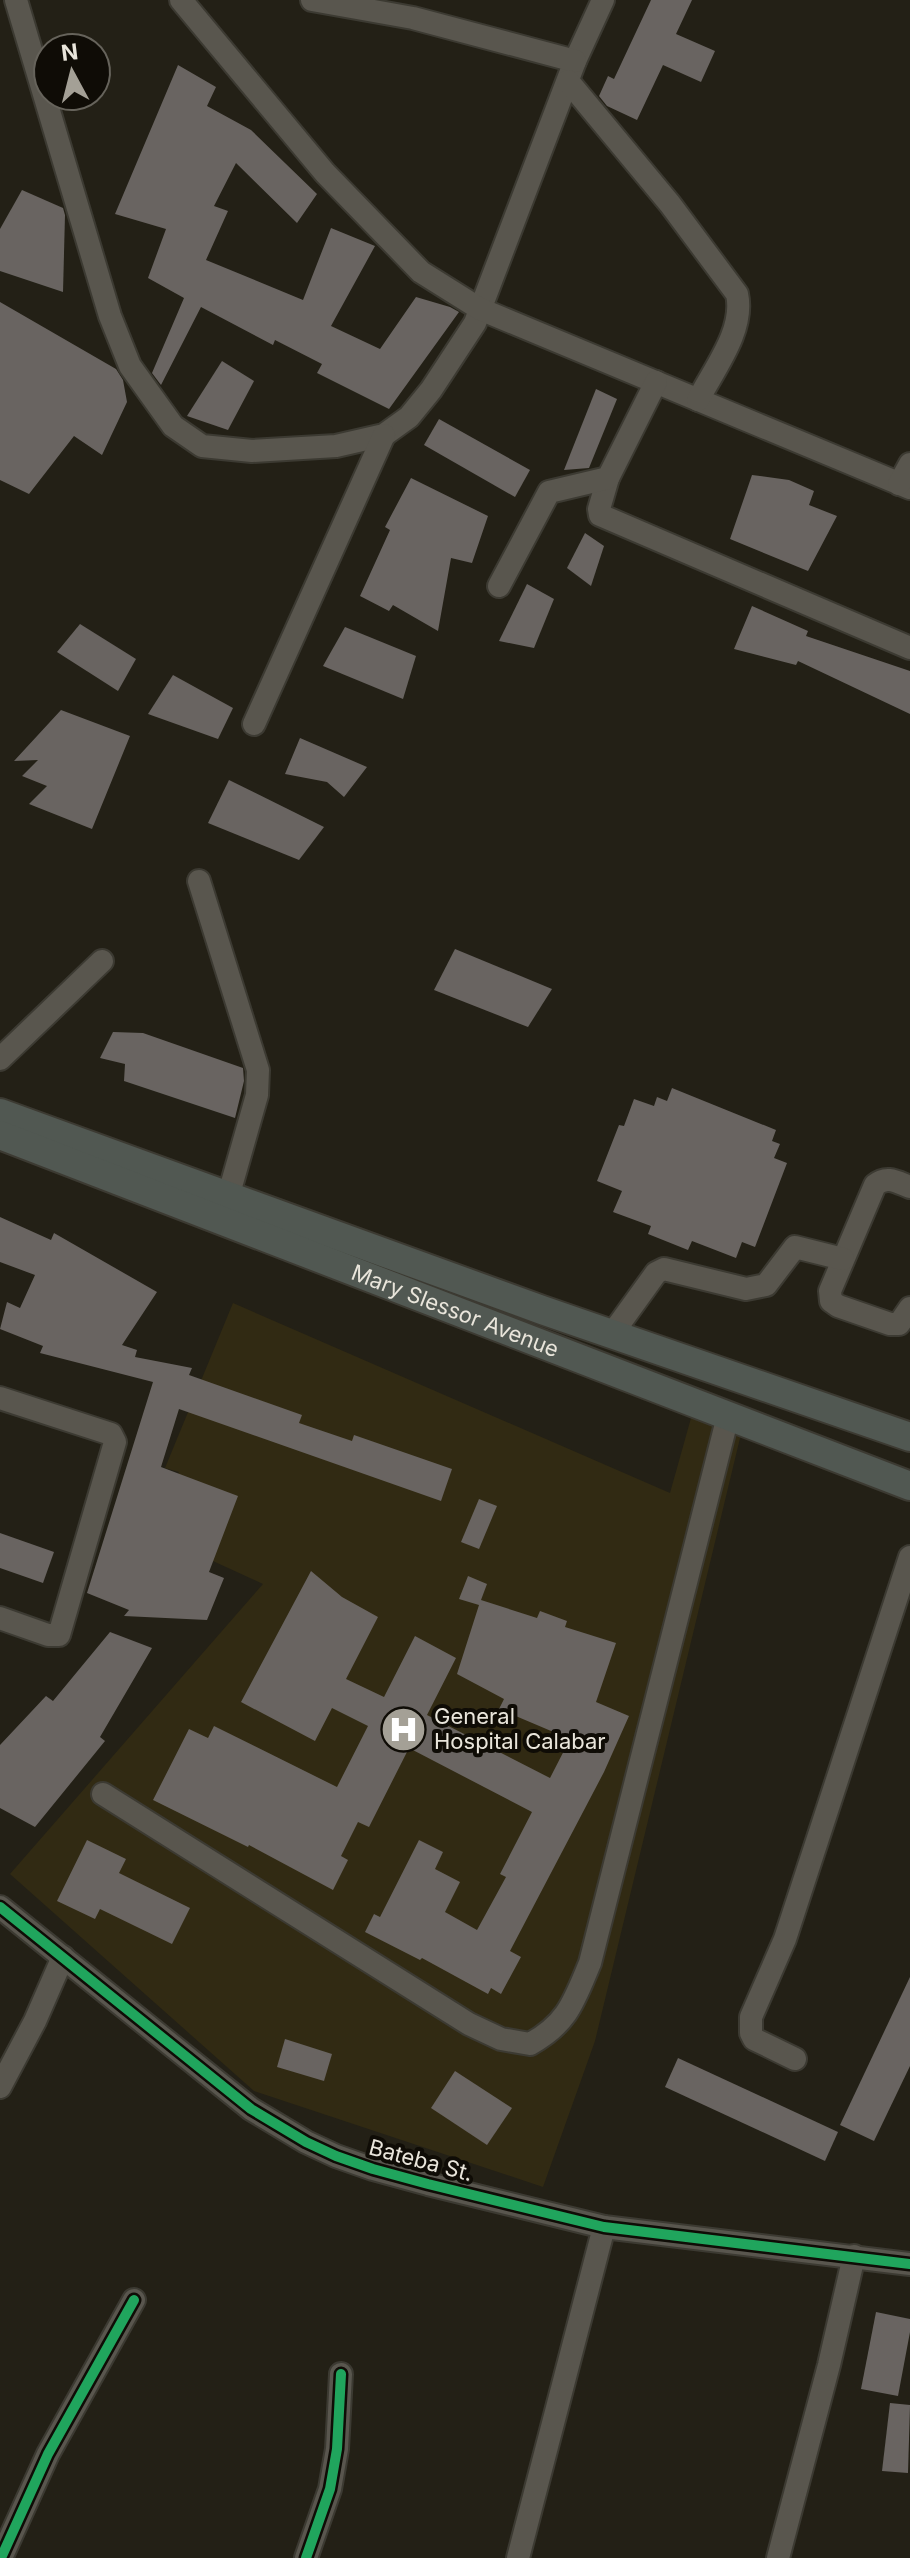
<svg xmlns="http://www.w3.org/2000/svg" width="910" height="2558" viewBox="0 0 910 2558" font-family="Inter,sans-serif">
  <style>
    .built { fill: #312a13 }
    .building { fill: #696461 }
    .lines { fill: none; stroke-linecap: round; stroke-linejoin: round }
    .minor-casing { stroke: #3c3a32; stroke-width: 26 }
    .major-casing { stroke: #3c3a32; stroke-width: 32 }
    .minor { stroke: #59564e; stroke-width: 22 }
    .major { stroke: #515852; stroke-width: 28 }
    .cycleway-casing { stroke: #0f0c06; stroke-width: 15 }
    .cycleway { stroke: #20a55d; stroke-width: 10 }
    .labels { text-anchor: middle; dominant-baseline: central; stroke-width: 8; stroke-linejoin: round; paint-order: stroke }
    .street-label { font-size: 22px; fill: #e9e5db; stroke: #0f0c06 }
    .poi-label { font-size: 22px; fill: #e9e5db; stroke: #0f0c06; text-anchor: start }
  </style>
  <rect width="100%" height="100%" fill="#232016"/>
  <polygon class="built" points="233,1303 670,1493 691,1418 741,1434 595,2041 543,2187 254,2091 10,1874 263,1584 154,1534 179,1472 165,1468"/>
  <g class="building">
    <polygon points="651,0 692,0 676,34 715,51 701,82 663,65 637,120 607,106 599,96 608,76 614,79"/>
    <polygon points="178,65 216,87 207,106 251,130 317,194 297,223 236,163 214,206 228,211 206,260 303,300 331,228 375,246 331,326 380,349 416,297 450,307 459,312 389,409 317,373 322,364 275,340 273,345 201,307 161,385 152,373 184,298 148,278 166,229 115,214"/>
    <polygon points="22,190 63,208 65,215 63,292 0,271 0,229"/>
    <polygon points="0,302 116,369 123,380 127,402 102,455 74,436 29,494 0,480"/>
    <polygon points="222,361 254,381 228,430 187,416"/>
    <polygon points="596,389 617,399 589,468 564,470"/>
    <polygon points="439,419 530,470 515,497 424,445"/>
    <polygon points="752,475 789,480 814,491 809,505 837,516 808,571 730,539"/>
    <polygon points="411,478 488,516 472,563 451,558 438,631 393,605 389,611 360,596 390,530 385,527"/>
    <polygon points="585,533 604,546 591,586 567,568"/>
    <polygon points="527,584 554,599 534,648 499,641"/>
    <polygon points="752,606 808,631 806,636 910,671 910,714 798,661 796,665 734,649"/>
    <polygon points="80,624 136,659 118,691 57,652"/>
    <polygon points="345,627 416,656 403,699 323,666"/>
    <polygon points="173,675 233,708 218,739 148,714"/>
    <polygon points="61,710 130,736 92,829 29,804 47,786 22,776 38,760 14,761"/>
    <polygon points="300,738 367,767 344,797 327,782 285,774"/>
    <polygon points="229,780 324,827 299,860 208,823"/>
    <polygon points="455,949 552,989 528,1027 434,990"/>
    <polygon points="113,1032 143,1033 243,1068 244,1081 235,1118 124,1081 125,1064 100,1058"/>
    <polygon points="672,1088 776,1130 772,1141 780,1144 774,1158 787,1163 755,1247 742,1242 736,1258 692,1241 688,1250 648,1234 651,1226 613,1212 622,1191 597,1181 619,1125 624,1126 634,1099 654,1106 657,1097 667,1101"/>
    <polygon points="0,1217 51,1240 54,1233 157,1292 122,1345 137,1350 135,1357 192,1368 189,1375 302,1415 299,1423 352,1441 354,1435 452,1469 441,1501 179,1409 161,1467 238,1496 209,1572 224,1578 207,1620 124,1616 129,1610 87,1593 153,1382 40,1353 43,1346 0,1329 7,1302 20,1308 35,1275 0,1262"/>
    <polygon points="479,1499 497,1506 479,1549 461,1542"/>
    <polygon points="0,1533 54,1552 43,1583 0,1568"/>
    <polygon points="311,1571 342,1597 378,1617 346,1679 384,1697 415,1636 456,1658 427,1715 550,1778 570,1739 499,1709 504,1699 457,1674 479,1605 459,1599 468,1576 487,1584 481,1600 537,1618 540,1611 567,1621 565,1627 616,1643 596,1702 629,1716 604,1772 510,1951 521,1957 501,1994 491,1988 488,1994 422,1958 420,1960 365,1932 374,1914 380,1917 419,1840 443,1852 435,1869 460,1882 445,1912 477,1930 506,1877 500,1874 532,1812 409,1748 369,1827 358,1822 341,1856 348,1860 333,1890 249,1845 248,1847 153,1800 189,1729 208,1738 214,1726 337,1787 368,1726 332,1708 315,1741 241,1702"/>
    <polygon points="110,1632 152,1648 100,1737 105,1741 35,1827 0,1808 0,1745 46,1696 53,1701"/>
    <polygon points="87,1840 126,1859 119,1873 190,1908 172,1944 100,1909 95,1919 57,1901"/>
    <polygon points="910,1977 910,2066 874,2141 840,2125"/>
    <polygon points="285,2039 332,2054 324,2081 277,2067"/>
    <polygon points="678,2058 838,2132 825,2161 665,2087"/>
    <polygon points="455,2071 512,2108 487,2145 431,2108"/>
    <polygon points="876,2312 910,2319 910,2332 898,2396 861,2389"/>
    <polygon points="890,2403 910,2405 908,2473 882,2471"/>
  </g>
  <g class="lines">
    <defs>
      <g id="minor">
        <polyline points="16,0 110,316 130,366 173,426 202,446 252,451 336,446 384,435 409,417 431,390 475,323 575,61 603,0"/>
        <polyline points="181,0 325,173 421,272 480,309 910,488"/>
        <polyline points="312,0 413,18 575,61"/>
        <path d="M568 81 670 204 737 294C745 330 714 369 698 400"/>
        <polyline points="608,478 599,509 600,515 910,648"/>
        <polyline points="899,484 910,464"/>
        <polyline points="499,586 549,492 608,478 656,382"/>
        <polyline points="254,724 384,435"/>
        <polyline points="199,881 258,1070 257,1095 228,1197"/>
        <polyline points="0,1059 102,961"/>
        <path d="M910 1187C897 1182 887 1175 875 1185L830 1291 831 1301 838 1306 890 1324H899L910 1308"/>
        <polyline points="612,1334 656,1273 664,1269 746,1289 766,1285 795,1247 843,1259"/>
        <polyline points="0,1398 111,1434 115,1442 59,1635 48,1635 0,1618"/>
        <path d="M103 1794 469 2024 501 2039 530 2044C568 2023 574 2001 590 1963L728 1416"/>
        <polyline points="0,1907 251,2109 306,2142 336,2156 373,2169 428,2184 604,2227 910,2264"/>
        <polyline points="795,2059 754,2039 751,2033 751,2017 785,1939 910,1557"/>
        <polyline points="0,2087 35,2021 63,1957"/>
        <polyline points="1,2558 48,2454 134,2300"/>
        <polyline points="306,2558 330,2489 337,2449 341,2374"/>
        <polyline points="518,2558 604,2227"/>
        <polyline points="778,2558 829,2365 854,2256"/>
      </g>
      <g id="major">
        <polyline points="0,1113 542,1310 910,1437"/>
        <path id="s1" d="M0 1135 910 1486"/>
      </g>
    </defs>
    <use href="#minor" class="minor-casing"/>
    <use href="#major" class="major-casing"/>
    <use href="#minor" class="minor"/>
    <use href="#major" class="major"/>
    <defs>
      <g id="cycleway">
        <polyline points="0,1907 251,2109 306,2142 336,2156 373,2169 428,2184 604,2227 910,2264"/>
        <polyline points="1,2558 48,2454 134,2300"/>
        <polyline points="306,2558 330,2489 337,2449 341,2374"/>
      </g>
    </defs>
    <use href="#cycleway" class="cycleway-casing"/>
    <use href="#cycleway" class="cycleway"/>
  </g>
  <defs>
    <symbol id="hospital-disc" viewBox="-11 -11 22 22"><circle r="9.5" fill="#a4a096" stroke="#0f0c06"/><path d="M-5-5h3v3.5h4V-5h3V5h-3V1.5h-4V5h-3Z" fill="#fff"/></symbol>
  </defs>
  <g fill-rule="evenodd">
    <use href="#hospital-disc" x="378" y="1704" width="51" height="51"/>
  </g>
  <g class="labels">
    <g class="street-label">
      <text stroke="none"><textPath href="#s1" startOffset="488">Mary Slessor Avenue</textPath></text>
      <text transform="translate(421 2160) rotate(15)">Bateba St.</text>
    </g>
    <g class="poi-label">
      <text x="434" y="1716">General<tspan x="434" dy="25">Hospital Calabar</tspan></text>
    </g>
  </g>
  <g transform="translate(72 72) rotate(353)"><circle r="38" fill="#0f0c06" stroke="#66635b" stroke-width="2"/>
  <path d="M0-6L14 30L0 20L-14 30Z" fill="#a4a096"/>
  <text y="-12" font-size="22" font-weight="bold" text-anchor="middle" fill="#e9e5db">N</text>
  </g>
</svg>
